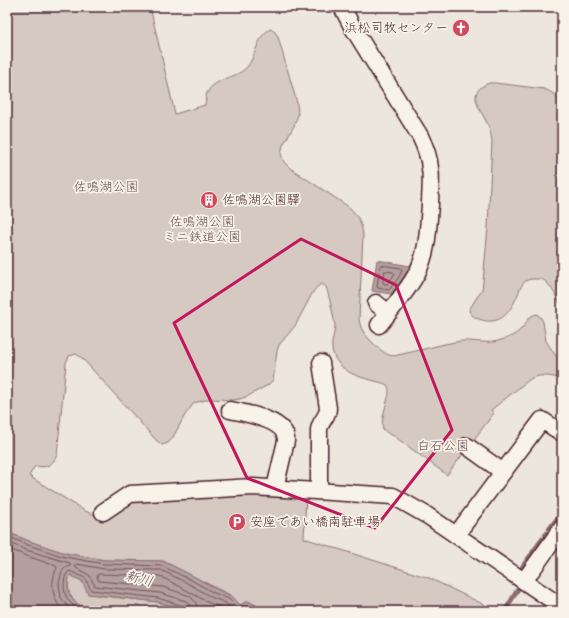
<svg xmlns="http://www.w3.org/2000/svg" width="569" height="618" viewBox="0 0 569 618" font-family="Mynerve,'Klee One',sans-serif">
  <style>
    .green { fill: #d5c9c2; stroke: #907476 }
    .water { fill: #b39f9d; stroke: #896c6f }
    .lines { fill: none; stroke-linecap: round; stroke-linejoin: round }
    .shore { stroke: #745259; stroke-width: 1 }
    .stream { stroke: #896c6f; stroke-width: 4.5 }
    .street-casing { stroke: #4a1f2b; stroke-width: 19 }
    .street { stroke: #f7f3e8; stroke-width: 16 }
    .marked { fill: none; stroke: #c2185b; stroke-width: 3; stroke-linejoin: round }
    .labels { text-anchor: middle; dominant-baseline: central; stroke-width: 3.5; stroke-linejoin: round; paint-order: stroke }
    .poi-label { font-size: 13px; fill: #4a1f2b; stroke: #f7f3e8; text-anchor: start }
    .park-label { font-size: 13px; fill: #6d4a51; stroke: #f7f3e8 }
    .water-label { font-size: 14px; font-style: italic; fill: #6f4c53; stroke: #f7f3e8 }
  </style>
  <rect width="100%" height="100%" fill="#ece6dd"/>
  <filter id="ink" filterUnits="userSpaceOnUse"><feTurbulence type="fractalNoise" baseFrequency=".025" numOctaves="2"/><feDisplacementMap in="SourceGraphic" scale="8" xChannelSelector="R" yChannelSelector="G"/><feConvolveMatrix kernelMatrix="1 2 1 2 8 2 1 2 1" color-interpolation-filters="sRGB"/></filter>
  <g filter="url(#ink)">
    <g class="green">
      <path d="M7 7H150L175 114 205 105C206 102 205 96 207 93 214 78 235 79 246 68 256 58 257 34 271 29L275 32 278 37 297 103 298 115 294 126 283 145 281 154 284 162 290 168 349 207C359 217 361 222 363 235L359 319C360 323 360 327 363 331 367 338 381 352 389 355 392 356 395 356 398 355 419 351 440 344 461 341 474 340 489 345 501 340 509 338 517 334 522 328 528 322 527 316 537 314L541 318 543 322 546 341 562 365V378C549 377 542 373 530 379L491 410 494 413 447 475 394 436C390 434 386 433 383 429 380 422 387 402 389 394 389 390 389 387 387 385 384 383 379 382 375 381 359 377 342 373 334 356 329 346 334 337 335 326 335 322 328 291 326 287 324 285 323 285 321 284L317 287 313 292 295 326 279 345 277 351 274 374 273 380 268 385 248 396 240 399 233 400 209 399 194 403 185 415 172 439 168 443 162 445 157 441 82 358 76 354 69 356 66 363 57 455C52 466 47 468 35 466L29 476 85 511 103 518 132 498 253 491 306 495 304 538 429 578 497 611H267L248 601 240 605 232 596 163 561 105 560 65 553 29 541 7 532Z"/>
      <path d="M489 83H495L544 89C552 92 557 96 562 102V308C558 301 553 288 546 282 543 279 539 279 535 279 532 279 528 279 526 281 522 283 520 289 518 294 513 306 505 322 489 321 482 321 474 318 470 313L469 310 482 289 483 282 488 227 492 141C491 135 490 130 488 125 481 109 464 93 489 83Z"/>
      <polygon points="70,575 82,581 96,595 158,602 187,611 92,611 78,604 69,594 68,582"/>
    </g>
    <g class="water">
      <polygon points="377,260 410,266 402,279 391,294 372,291"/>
      <path d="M7 532 29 541 65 553 105 560 163 561 195 577 216 589 232 596 240 605 248 601 267 611H187L158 602 88 594 82 581 70 575C66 585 68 597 77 604 81 607 88 609 92 611H7Z"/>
    </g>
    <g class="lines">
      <g class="shore">
        <polygon points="381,265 401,268 402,270 399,277 389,290 378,288 377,287 380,266"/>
        <polygon points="385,271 393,272 395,274 387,284 384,284 383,282"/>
        <polyline points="7,536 28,545 65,557 104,564 162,566 193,581 214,593 229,599 238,608 241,609 248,606 259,611"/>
        <polyline points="7,542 26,550 70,563 70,566 65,568 62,571 59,583 61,598 72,611"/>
        <path d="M7 548 24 555 56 566 57 568C52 577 51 590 56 600 57 604 61 608 64 611"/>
        <path d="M83 611C76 608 69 603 66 596 63 589 63 576 69 571L72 572 85 578 91 590 158 598 183 606 186 608V611"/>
        <polyline points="191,611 190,606 186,601 160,593 95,586 89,575 76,568 75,565 77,564 104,569 161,570 191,585 211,597 226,603 233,611"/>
        <polyline points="197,611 196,603 190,596 163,587 99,581 98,580 97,575 99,574 160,576 188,591 209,603 223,608 225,611"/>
      </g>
      <g class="stream">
        <polyline points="561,513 562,512"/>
        <polyline points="549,529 558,517"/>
        <polyline points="545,535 547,533"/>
        <polyline points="532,553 542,539"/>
        <polyline points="522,567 530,556"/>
        <polyline points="505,611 518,589"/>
      </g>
      <defs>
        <g id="street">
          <path d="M342 7 353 28 420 136C425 146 429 157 430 168 432 180 430 192 430 205 428 228 428 252 417 273 407 292 392 308 379 325"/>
          <polyline points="376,303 388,313"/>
          <path d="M230 410C245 413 288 420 286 441L275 488"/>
          <polyline points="467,446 503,472"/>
          <path d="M319 491V430C320 421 328 417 328 408L321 363"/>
          <polyline points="103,512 130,494 253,487 393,496 428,516 562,607"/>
          <polyline points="456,535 542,420 562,433"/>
          <polyline points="524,581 562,528"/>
        </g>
      </defs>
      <use href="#street" class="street-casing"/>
      <use href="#street" class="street"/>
    </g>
  </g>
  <path class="marked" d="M301 239 396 285 452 430 375 528 247 478 174 323Z"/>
  <defs>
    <symbol id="church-disc" viewBox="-11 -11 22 22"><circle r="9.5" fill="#d1495b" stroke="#f7f3e8"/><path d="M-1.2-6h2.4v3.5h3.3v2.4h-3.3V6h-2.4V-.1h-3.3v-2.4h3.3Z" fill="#fff"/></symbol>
    <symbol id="building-disc" viewBox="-11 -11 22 22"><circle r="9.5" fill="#d1495b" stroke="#f7f3e8"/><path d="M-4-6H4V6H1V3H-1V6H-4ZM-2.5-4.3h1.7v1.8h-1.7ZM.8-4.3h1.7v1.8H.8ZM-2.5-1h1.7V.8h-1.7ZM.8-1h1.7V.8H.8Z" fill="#fff"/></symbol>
    <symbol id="parking-disc" viewBox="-11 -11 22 22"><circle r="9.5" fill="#d1495b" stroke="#f7f3e8"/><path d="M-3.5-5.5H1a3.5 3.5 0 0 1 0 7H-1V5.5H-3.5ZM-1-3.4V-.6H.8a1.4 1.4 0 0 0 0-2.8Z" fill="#fff"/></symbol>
  </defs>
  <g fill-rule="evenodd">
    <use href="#church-disc" x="451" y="18" width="20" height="20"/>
    <use href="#building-disc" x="199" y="190" width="20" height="20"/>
    <use href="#parking-disc" x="227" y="512" width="20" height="20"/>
  </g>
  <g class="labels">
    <g class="poi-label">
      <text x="448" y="28" text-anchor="end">浜松司牧センター</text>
      <text x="222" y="200">佐鳴湖公園驛</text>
      <text x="250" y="522">安座であい橋南駐車場</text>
    </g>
    <g class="park-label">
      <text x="106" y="187">佐鳴湖公園</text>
      <text x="202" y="222">佐鳴湖公園<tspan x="202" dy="15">ミニ鉄道公園</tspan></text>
      <text x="443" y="446">白石公園</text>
    </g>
    <g class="water-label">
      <text transform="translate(139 579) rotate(14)">新川</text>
    </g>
  </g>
  <rect width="569" height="618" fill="none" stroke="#f7f3e8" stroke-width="24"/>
  <rect x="12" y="12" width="545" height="594" fill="none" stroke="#4a1f2b" stroke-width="1.5" filter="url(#ink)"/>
</svg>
